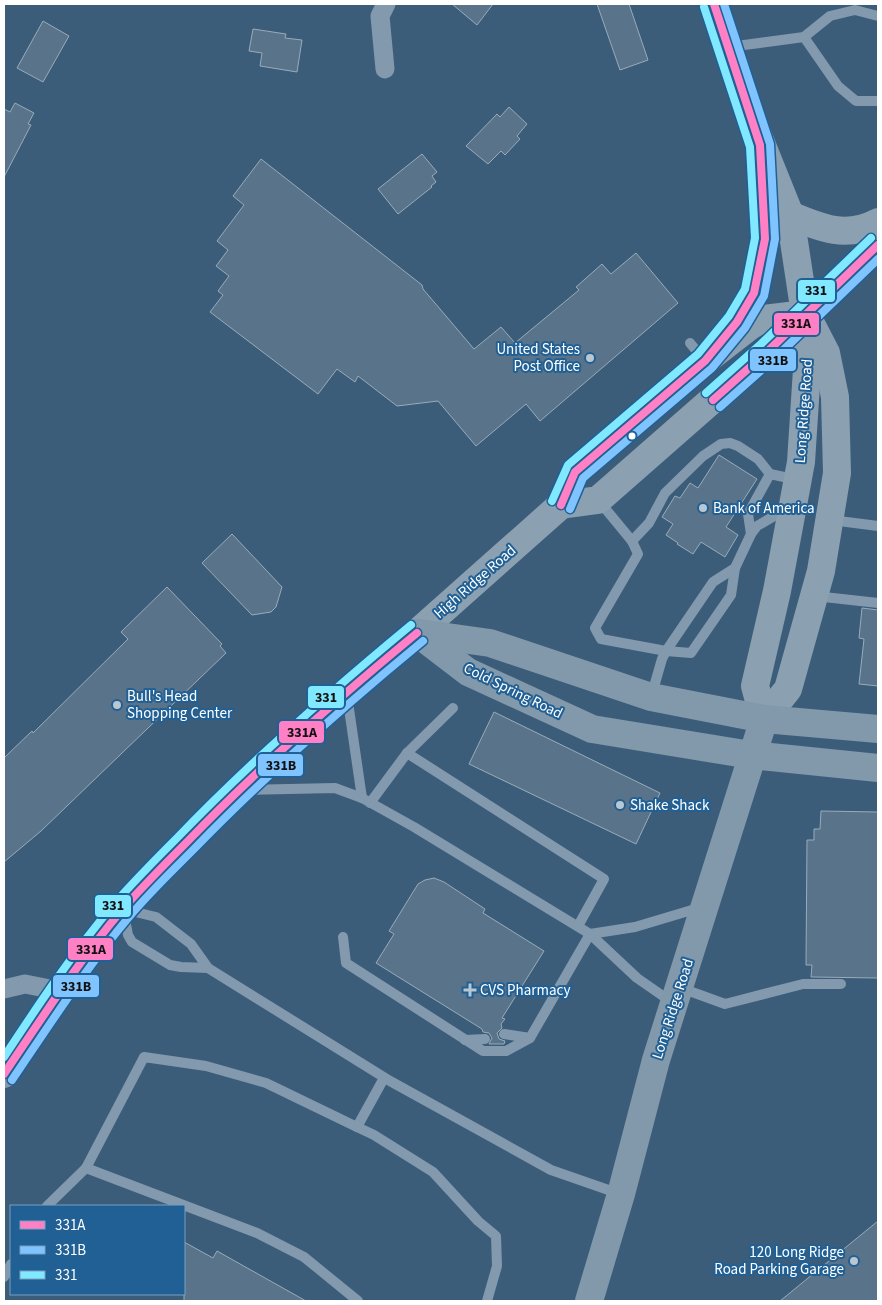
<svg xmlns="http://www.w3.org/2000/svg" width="882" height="1305" viewBox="0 0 882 1305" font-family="'Source Sans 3',sans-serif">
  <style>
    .building { fill: #59748a; stroke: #98abba }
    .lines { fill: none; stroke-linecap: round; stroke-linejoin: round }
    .lane { stroke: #8399ad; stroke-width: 10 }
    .street { stroke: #8399ad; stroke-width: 19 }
    .secondary { stroke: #8ba0b1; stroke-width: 28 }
    .primary { stroke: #8298ab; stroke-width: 28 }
    .bus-1-casing { stroke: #206095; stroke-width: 11 }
    .bus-2-casing { stroke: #206095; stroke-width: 11 }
    .bus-3-casing { stroke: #206095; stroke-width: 11 }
    .bus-1 { stroke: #ff80c5; stroke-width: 8 }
    .bus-2 { stroke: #80c4ff; stroke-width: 8 }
    .bus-3 { stroke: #80e8ff; stroke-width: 8 }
    .poi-dot { fill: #bac6d0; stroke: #206095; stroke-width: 2 }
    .bus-dot { fill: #fff; stroke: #206095; stroke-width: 2 }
    .labels { text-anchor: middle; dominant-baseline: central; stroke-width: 4; stroke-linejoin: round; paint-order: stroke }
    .poi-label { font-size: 15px; fill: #fff; stroke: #206095; text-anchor: start }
    .street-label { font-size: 15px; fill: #fff; stroke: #206095 }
    .line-badge { stroke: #206095; stroke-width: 2 }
    .pale-badge-label { font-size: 14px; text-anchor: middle; font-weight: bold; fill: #111 }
  </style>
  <rect width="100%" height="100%" fill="#3b5d7a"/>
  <g class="building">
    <polygon points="452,4 493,4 477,25"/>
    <polygon points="597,4 629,4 648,60 620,70"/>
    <polygon points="43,21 69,36 43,82 17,68"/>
    <polygon points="253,29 286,34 285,38 302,40 297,72 260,66 262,53 249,51"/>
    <polygon points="15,103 34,113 28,124 31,125 4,177 4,109 10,112"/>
    <polygon points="509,107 527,124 517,136 520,139 505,155 501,151 488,164 466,146 497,114 500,117"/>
    <polygon points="422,154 437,172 432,176 436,182 431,186 432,187 398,214 378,189"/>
    <polygon points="261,159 422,285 423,289 474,349 501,327 515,343 579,290 576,287 602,264 611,274 636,253 678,303 540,421 526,404 476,446 438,401 397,406 358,376 355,382 337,369 318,394 210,312 223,295 218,291 229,276 216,266 228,250 217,241 244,205 233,196"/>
    <polygon points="719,455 757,479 726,527 738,535 725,557 701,542 693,554 677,544 678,543 666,535 673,524 662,517 675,496 680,498 690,483 698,488"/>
    <polygon points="232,534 282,587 276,607 271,612 252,615 202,563"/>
    <polygon points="167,587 222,644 220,646 226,653 41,831 4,862 4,758 32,731 33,733 128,639 121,632"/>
    <polygon points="862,608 878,610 878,686 859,684 864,639 859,638"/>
    <polygon points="494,712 660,793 636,844 469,764"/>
    <polygon points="821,811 878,812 878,978 811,977 812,965 806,965 807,840 814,840 814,829 820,829"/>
    <polygon points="434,878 444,882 485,909 483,913 544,951 502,1018 505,1019 501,1024 502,1028 497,1033 499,1039 505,1041 504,1044 489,1044 492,1038 489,1033 483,1032 482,1029 376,963 394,934 389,931 418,884 425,880"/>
    <polygon points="878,1221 878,1301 780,1301"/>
    <polygon points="184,1242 213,1258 217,1251 306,1301 184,1301"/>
  </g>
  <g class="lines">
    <g class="lane">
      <polyline points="804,37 838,86 856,101 878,101"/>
      <polyline points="729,47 804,37 830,16 855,10 878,16"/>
      <polyline points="690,343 705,361"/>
      <polyline points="770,474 798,480"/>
      <polyline points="599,501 632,541 638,554 595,628 601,639 666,651 691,653 731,595 735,568"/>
      <polyline points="831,520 878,526"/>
      <polyline points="632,541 649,523 665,493 703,456 721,444 730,443 738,446 758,459 770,474 748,514 751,534"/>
      <polyline points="815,596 878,603"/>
      <polyline points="347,695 362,798"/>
      <polyline points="651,697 662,659 666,651 713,582 735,568 751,534 757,526 776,515 789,516"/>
      <polyline points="407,753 453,708"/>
      <polyline points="247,790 335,788 362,798 414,827 590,934 637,978 673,1003"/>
      <polyline points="370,803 407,753 604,879 578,926"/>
      <polyline points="590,934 635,927 702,907"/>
      <polyline points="343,937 346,963 483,1051 506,1051 530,1038 590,934"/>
      <polyline points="208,968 181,967 170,965 132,942 128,935 123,909 156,917 191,944 208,968 390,1081 551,1170 620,1194"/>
      <polyline points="681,988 725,1004 803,984 841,984"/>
      <polyline points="504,1034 530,1038"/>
      <polyline points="465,1040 485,1039"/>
      <polyline points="357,1127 374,1135 433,1172 478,1221 496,1236 497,1266 487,1301"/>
      <polyline points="86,1168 257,1233 304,1257 358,1301"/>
      <polyline points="47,1206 86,1168 144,1057 206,1066 266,1083 357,1127 384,1078"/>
      <polyline points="4,1277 11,1264"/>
    </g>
    <g class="street">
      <polyline points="385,69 380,16 386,4"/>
      <polyline points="4,989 25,984 60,991"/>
    </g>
    <g class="secondary">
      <polyline points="714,4 749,113 790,215 805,314 808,354 801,462 777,591 755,686 764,719"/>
      <path d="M790 215C821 228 846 239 878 222"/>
      <polyline points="726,336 737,322 754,293 765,239 761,161"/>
      <polyline points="561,505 598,500 768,351 878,245"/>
      <polyline points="417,633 561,505 575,472 705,361 750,326 762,319 805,314"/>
      <polyline points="764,719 788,689 821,571 837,473 835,397 826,353 811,324"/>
    </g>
    <g class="primary">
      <polyline points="417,633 468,672 592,729 751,755 878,768"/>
      <polyline points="419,633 490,643 651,697 764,719 878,729"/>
      <path d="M4 1074C42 1018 79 961 123 909 148 881 175 854 201 827 270 758 342 694 417 633"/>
      <polyline points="589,1301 621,1194 656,1060 764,719"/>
    </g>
    <defs>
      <g id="bus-1">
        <polyline points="713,400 768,351 878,245"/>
        <polyline points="561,505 575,472 705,361 737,322 754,293 765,239 760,145 714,4"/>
        <path d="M4 1074C42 1018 78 962 121 911 142 887 165 864 187 842 259 767 337 699 417 633"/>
      </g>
      <g id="bus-2">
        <polyline points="720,407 775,358 878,259"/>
        <polyline points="570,509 583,478 712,368 745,328 764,296 775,239 770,144 724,4"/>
        <path d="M12 1080C50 1024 86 968 129 917 149 893 172 871 194 849 266 775 344 706 423 641"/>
      </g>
      <g id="bus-3">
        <polyline points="706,393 761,344 871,238"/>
        <polyline points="552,501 568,465 698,354 729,316 745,289 755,238 750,147 704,7"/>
        <path d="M4 1057C39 1004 74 951 115 903 135 880 156 859 178 837 251 761 330 692 411 625"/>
      </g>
    </defs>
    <use href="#bus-1" class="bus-1-casing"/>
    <use href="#bus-2" class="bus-2-casing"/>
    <use href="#bus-3" class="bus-3-casing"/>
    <use href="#bus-1" class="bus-1"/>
    <use href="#bus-2" class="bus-2"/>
    <use href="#bus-3" class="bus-3"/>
  </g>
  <g class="poi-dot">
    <circle cx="590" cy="358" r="5"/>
    <circle cx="703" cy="508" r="5"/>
    <circle cx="117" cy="705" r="5"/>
    <circle cx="620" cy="805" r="5"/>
    <path d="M467.5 982.5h5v5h5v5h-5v5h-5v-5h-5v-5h5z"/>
    <circle cx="854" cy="1261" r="5"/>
  </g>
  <circle class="bus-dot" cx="632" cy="436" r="4.5"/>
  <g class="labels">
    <g class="poi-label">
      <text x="580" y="349" text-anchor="end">United States<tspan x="580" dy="17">Post Office</tspan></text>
      <text x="713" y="508">Bank of America</text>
      <text x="127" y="696">Bull's Head<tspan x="127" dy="17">Shopping Center</tspan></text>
      <text x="630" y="805">Shake Shack</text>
      <text x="480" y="990">CVS Pharmacy</text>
      <text x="844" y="1252" text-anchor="end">120 Long Ridge<tspan x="844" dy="17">Road Parking Garage</tspan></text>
    </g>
    <g class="street-label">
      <text transform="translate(804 411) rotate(-86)">Long Ridge Road</text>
      <text transform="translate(475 582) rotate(-41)">High Ridge Road</text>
      <text transform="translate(513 691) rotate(26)">Cold Spring Road</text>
      <text transform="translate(673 1009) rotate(-72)">Long Ridge Road</text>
    </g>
  </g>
  <g class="line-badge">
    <rect x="797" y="279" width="39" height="24" rx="5" fill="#80e8ff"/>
    <rect x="773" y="312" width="47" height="24" rx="5" fill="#ff80c5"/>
    <rect x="749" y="348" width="48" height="24" rx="5" fill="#80c4ff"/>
    <rect x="307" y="685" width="38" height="24" rx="5" fill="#80e8ff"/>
    <rect x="278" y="720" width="47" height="24" rx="5" fill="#ff80c5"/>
    <rect x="257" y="753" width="47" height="24" rx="5" fill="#80c4ff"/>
    <rect x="94" y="894" width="38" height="24" rx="5" fill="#80e8ff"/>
    <rect x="67" y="937" width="47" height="24" rx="5" fill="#ff80c5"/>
    <rect x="52" y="974" width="48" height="24" rx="5" fill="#80c4ff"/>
  </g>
  <g class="pale-badge-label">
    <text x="816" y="295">331</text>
    <text x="796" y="328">331A</text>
    <text x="773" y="365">331B</text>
    <text x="326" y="702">331</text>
    <text x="302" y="737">331A</text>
    <text x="281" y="770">331B</text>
    <text x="113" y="910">331</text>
    <text x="91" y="954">331A</text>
    <text x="76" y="991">331B</text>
  </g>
  <rect width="882" height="1305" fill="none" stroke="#ffffff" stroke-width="10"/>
  <rect x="10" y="1205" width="175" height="90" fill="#206095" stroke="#79a0bf"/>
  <rect x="20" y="1221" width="25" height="8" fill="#ff80c5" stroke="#79a0bf"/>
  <text x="55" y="1230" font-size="15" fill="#ffffff">331A</text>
  <rect x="20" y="1246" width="25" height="8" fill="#80c4ff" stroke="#79a0bf"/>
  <text x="55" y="1255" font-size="15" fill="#ffffff">331B</text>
  <rect x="20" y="1271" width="25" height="8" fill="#80e8ff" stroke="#79a0bf"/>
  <text x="55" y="1280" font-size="15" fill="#ffffff">331</text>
</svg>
